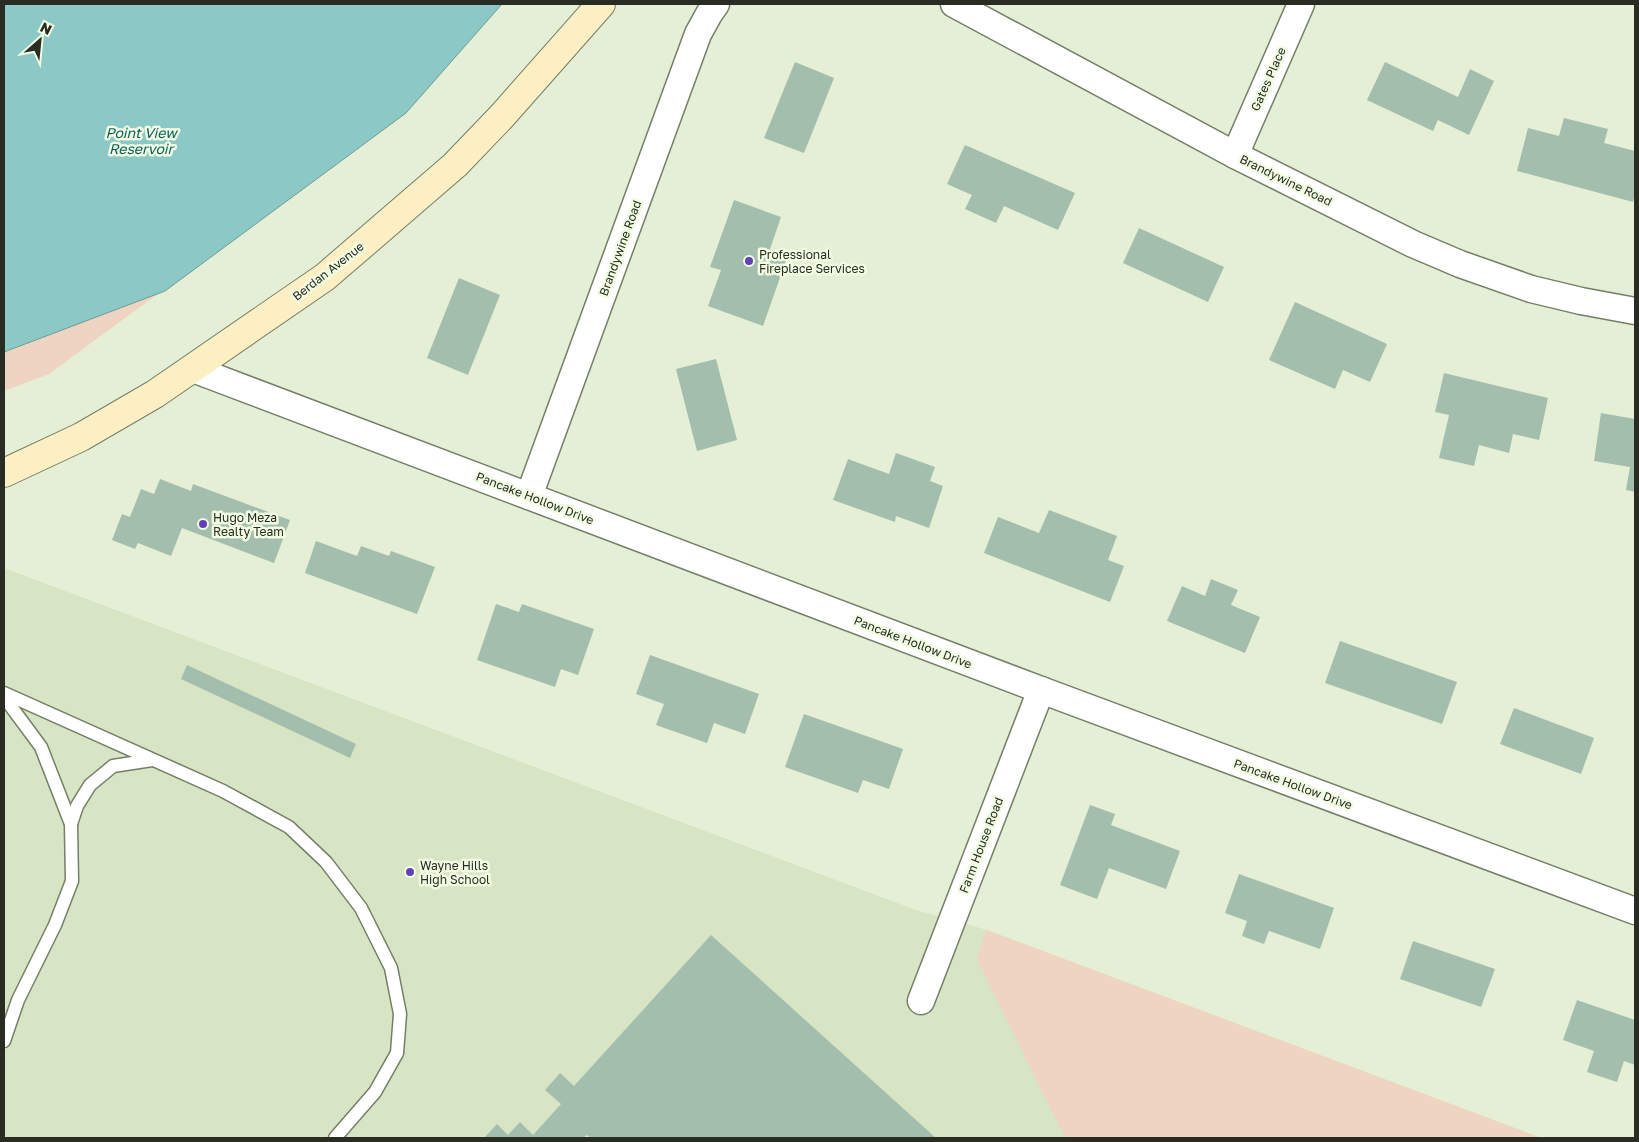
<svg xmlns="http://www.w3.org/2000/svg" width="1639" height="1142" viewBox="0 0 1639 1142" font-family="'Golos Text',sans-serif">
  <style>
    .built { fill: #d8e5c4 }
    .green { fill: #eed4c1 }
    .water { fill: #8cc9c6; stroke: #6e9a95 }
    .building { fill: #a4beae }
    .lines { fill: none; stroke-linecap: round; stroke-linejoin: round }
    .service-casing { stroke: #757e67; stroke-width: 15 }
    .minor-casing { stroke: #757e67; stroke-width: 29 }
    .secondary-casing { stroke: #757e67; stroke-width: 30 }
    .service { stroke: #fff; stroke-width: 12 }
    .minor { stroke: #fff; stroke-width: 26 }
    .secondary { stroke: #fcefc3; stroke-width: 28 }
    .poi-dot { fill: #6240b8; stroke: #f2fce2; stroke-width: 2 }
    .labels { text-anchor: middle; dominant-baseline: central; stroke-width: 5; stroke-linejoin: round; paint-order: stroke }
    .street-label { font-size: 12px; fill: #282c23; stroke: #f2fce2 }
    .poi-label { font-size: 12px; fill: #282c23; stroke: #f2fce2; text-anchor: start }
    .water-label { font-size: 14px; font-style: italic; fill: #065f5d; stroke: #f2fce2 }
  </style>
  <rect width="100%" height="100%" fill="#e4efd5"/>
  <polygon class="built" points="4,568 916,910 987,930 1541,1138 4,1138"/>
  <g class="green">
    <polygon points="159,293 49,374 4,391 4,352"/>
    <polygon points="986,930 987,930 1541,1138 1065,1138 977,959"/>
  </g>
  <polygon class="water" points="4,4 502,4 406,113 165,291 4,352"/>
  <g class="building">
    <polygon points="795,62 834,78 804,153 764,138"/>
    <polygon points="1385,62 1458,97 1470,69 1494,81 1469,135 1438,120 1433,131 1367,100"/>
    <polygon points="1564,118 1608,129 1604,143 1635,151 1635,193 1633,202 1517,171 1528,128 1559,136"/>
    <polygon points="965,145 1075,193 1058,230 1004,206 996,223 965,209 972,195 947,184"/>
    <polygon points="734,200 781,217 770,249 788,255 763,326 708,306 721,270 710,267"/>
    <polygon points="1139,228 1224,267 1208,302 1123,263"/>
    <polygon points="459,278 500,295 468,375 427,358"/>
    <polygon points="1295,302 1387,344 1370,382 1343,370 1335,389 1269,360"/>
    <polygon points="716,359 737,440 697,451 676,369"/>
    <polygon points="1444,373 1548,398 1539,440 1513,434 1509,453 1479,445 1474,466 1439,458 1449,415 1435,412"/>
    <polygon points="1601,413 1635,419 1635,492 1626,490 1630,467 1594,461"/>
    <polygon points="896,453 935,467 930,481 943,486 929,528 896,516 895,522 833,500 848,459 889,474"/>
    <polygon points="160,479 191,491 193,484 290,520 274,563 182,528 171,556 138,543 135,549 112,540 122,514 130,517 141,489 154,494"/>
    <polygon points="1049,510 1117,536 1108,560 1124,566 1110,602 984,553 998,517 1039,533"/>
    <polygon points="316,541 357,556 361,546 389,556 391,551 435,567 417,614 305,573"/>
    <polygon points="1211,579 1238,590 1231,605 1260,617 1245,653 1167,621 1182,586 1205,596"/>
    <polygon points="496,604 519,612 522,604 594,629 578,675 561,669 555,687 477,660"/>
    <polygon points="1340,641 1457,682 1442,724 1325,683"/>
    <polygon points="650,655 759,694 745,734 714,723 707,743 656,725 664,704 636,694"/>
    <polygon points="187,665 356,744 350,758 181,679"/>
    <polygon points="1514,708 1594,738 1581,774 1500,744"/>
    <polygon points="804,714 903,749 889,789 863,780 858,793 785,767"/>
    <polygon points="1090,805 1115,814 1111,825 1180,851 1166,889 1109,868 1097,899 1060,885"/>
    <polygon points="1239,874 1334,908 1320,949 1269,931 1264,944 1242,936 1247,921 1225,913"/>
    <polygon points="711,935 936,1138 591,1138 587,1135 583,1138 484,1138 497,1124 508,1135 520,1122 533,1135 561,1104 545,1090 560,1073 574,1086"/>
    <polygon points="1413,941 1495,969 1481,1007 1400,979"/>
    <polygon points="1577,1000 1635,1020 1635,1065 1624,1061 1617,1082 1587,1072 1594,1051 1563,1040"/>
  </g>
  <g class="lines">
    <defs>
      <g id="service">
        <polyline points="4,693 223,791 289,827 326,862 361,908 391,968 400,1014 397,1053 375,1092 335,1138"/>
        <polyline points="4,697 41,747 71,824 72,881 55,925 18,1000 4,1041"/>
        <polyline points="71,824 77,806 90,785 113,766 152,760"/>
      </g>
      <g id="minor">
        <polyline points="954,4 1235,155 1413,244 1460,264 1531,289 1581,301 1635,311"/>
        <polyline points="1235,155 1301,4"/>
        <polyline points="193,369 1041,690 1635,911"/>
        <polyline points="529,496 698,34 709,14 716,4"/>
        <polyline points="921,1001 1041,690"/>
      </g>
      <polyline id="secondary" points="4,473 81,437 155,394 325,277 455,165 502,116 601,4"/>
    </defs>
    <use href="#service" class="service-casing"/>
    <use href="#minor" class="minor-casing"/>
    <use href="#secondary" class="secondary-casing"/>
    <use href="#service" class="service"/>
    <use href="#minor" class="minor"/>
    <use href="#secondary" class="secondary"/>
  </g>
  <g class="poi-dot">
    <circle cx="749" cy="261" r="5"/>
    <circle cx="203" cy="524" r="5"/>
    <circle cx="410" cy="872" r="5"/>
  </g>
  <g class="labels">
    <g class="street-label">
      <text transform="translate(1268 79) rotate(-66)">Gates Place</text>
      <text transform="translate(1286 180) rotate(26)">Brandywine Road</text>
      <text transform="translate(620 248) rotate(-70)">Brandywine Road</text>
      <text transform="translate(328 271) rotate(-38)">Berdan Avenue</text>
      <text transform="translate(535 498) rotate(21)">Pancake Hollow Drive</text>
      <text transform="translate(913 642) rotate(21)">Pancake Hollow Drive</text>
      <text transform="translate(1293 784) rotate(20)">Pancake Hollow Drive</text>
      <text transform="translate(981 845) rotate(-69)">Farm House Road</text>
    </g>
    <g class="poi-label">
      <text x="759" y="254">Professional<tspan x="759" dy="14">Fireplace Services</tspan></text>
      <text x="213" y="517">Hugo Meza<tspan x="213" dy="14">Realty Team</tspan></text>
      <text x="420" y="865">Wayne Hills<tspan x="420" dy="14">High School</tspan></text>
    </g>
    <g class="water-label">
      <text x="141" y="132">Point View<tspan x="141" dy="16">Reservoir</tspan></text>
    </g>
  </g>
  <rect width="1639" height="1142" fill="none" stroke="#282c23" stroke-width="10"/>
  <g transform="translate(40 40) rotate(27)" stroke="#f2fce2" stroke-width="4" paint-order="stroke">
  <path d="M0-4L9 19L0 12L-9 19Z" fill="#282c23"/>
  <text y="-8" font-size="14" font-weight="bold" text-anchor="middle" fill="#282c23">N</text>
  </g>
</svg>
